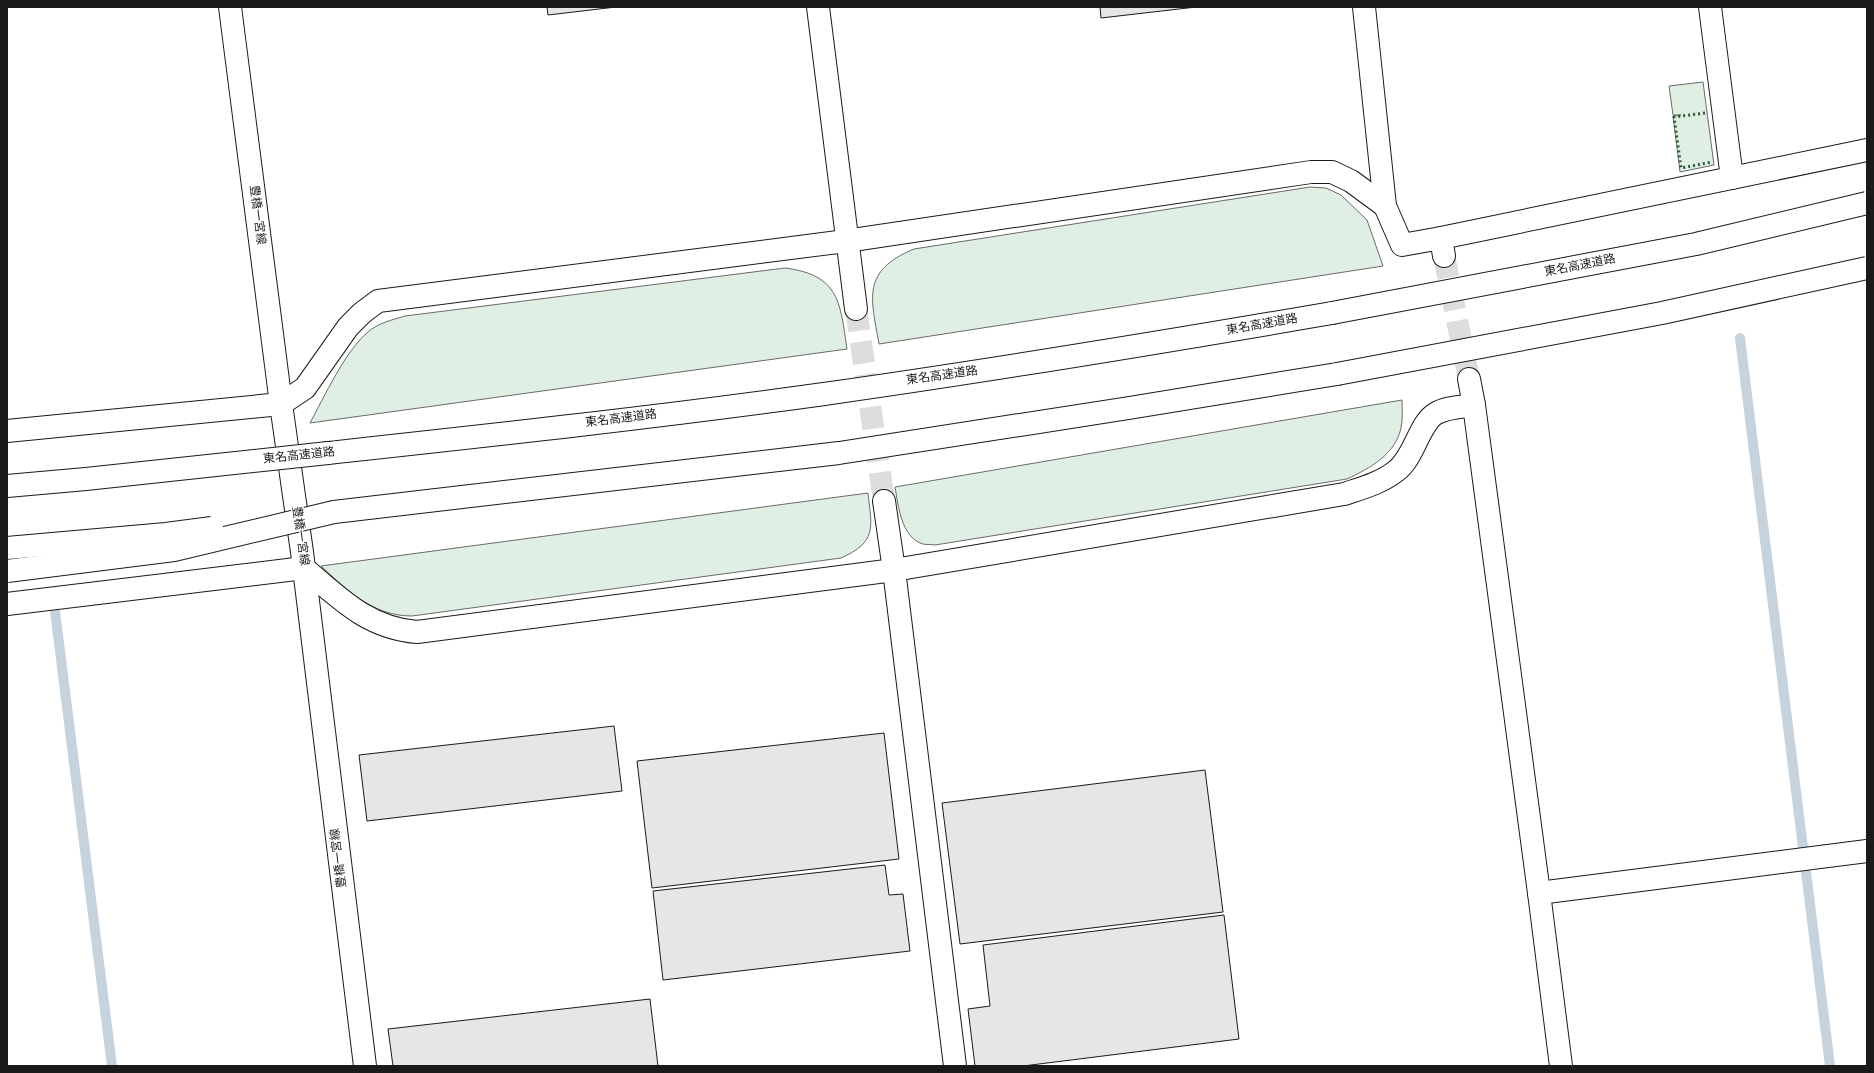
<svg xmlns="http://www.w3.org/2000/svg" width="1874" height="1073" viewBox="0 0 1874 1073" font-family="Overpass,'Noto Sans JP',sans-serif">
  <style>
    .green { fill: #e0efe3; stroke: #6a6a6a }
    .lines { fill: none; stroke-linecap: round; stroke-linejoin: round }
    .stream { stroke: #c6d2dc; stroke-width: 10 }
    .building { fill: #e6e6e6; stroke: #1a1a1a }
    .minor-tunnel { stroke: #ddd; stroke-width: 22; stroke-dasharray: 22 11; stroke-linecap: butt }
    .minor-casing { stroke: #1a1a1a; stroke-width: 24 }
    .secondary-casing { stroke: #1a1a1a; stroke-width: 24 }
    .motorway-casing { stroke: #1a1a1a; stroke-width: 24 }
    .minor { stroke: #fff; stroke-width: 22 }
    .secondary { stroke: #fff; stroke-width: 22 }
    .motorway { stroke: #fff; stroke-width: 22 }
    .motorway-bridge-casing { stroke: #1a1a1a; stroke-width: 24; stroke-linecap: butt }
    .motorway-bridge { stroke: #fff; stroke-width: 22 }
    .hedge { stroke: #2b5a34; stroke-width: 3; stroke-dasharray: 2 3; stroke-linecap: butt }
    .labels { text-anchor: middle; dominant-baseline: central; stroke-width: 3; stroke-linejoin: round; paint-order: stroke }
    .street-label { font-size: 12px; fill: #1a1a1a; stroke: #fff }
  </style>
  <rect width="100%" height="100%" fill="#fff"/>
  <g class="green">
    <polygon points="1703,82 1714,165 1680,172 1673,116 1681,115 1673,115 1669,86"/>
    <path d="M1310 187 1326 188 1341 195 1367 220 1383 266 879 344C871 298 861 271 914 249Z"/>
    <path d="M785 268C840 275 840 303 847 349L310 423C324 397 346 350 368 332 378 323 392 320 405 316Z"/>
    <path d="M1402 400C1402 409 1403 419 1401 428 1395 455 1370 468 1347 479L935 545C931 544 926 545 923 544 901 538 898 504 895 487Z"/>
    <path d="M868 493C872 528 877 542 841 558L412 616C373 616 348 591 321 566Z"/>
  </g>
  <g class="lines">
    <g class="stream">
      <polyline points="1740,338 1830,1066"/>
      <polyline points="55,611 112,1066"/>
    </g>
  </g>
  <g class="building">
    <polygon points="547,7 616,7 548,15"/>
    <polygon points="1100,7 1196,7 1101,18"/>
    <polygon points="614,726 622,791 367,821 359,755"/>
    <polygon points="884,733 899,859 652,888 637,761"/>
    <polygon points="1205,770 1223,912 960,944 942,803"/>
    <polygon points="885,865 889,895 903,894 910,951 663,980 653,891"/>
    <polygon points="1224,915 1239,1039 1023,1066 975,1066 968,1009 990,1006 983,945"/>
    <polygon points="650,999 658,1066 393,1066 388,1029"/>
  </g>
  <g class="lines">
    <g class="minor-tunnel">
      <polyline points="1444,256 1469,379"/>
      <polyline points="856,309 884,501"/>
    </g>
    <defs>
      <g id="minor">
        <polyline points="818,7 856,309"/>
        <polyline points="1364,7 1385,206"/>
        <polyline points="1710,7 1732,178"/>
        <polyline points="1441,238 1867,150"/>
        <polyline points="1469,379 1474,405 1539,893 1561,1066"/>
        <polyline points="7,431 281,404 305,388 348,327 362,313 378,301 846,241 1311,172 1332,172 1351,181 1385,206 1402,245 1441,238 1444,256"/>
        <polyline points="884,501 894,570 955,1066"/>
        <path d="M7 604 304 568C340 599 368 628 417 632L894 570 1344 494C1362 488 1381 483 1396 471 1414 458 1419 424 1435 414 1446 407 1462 407 1474 405"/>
        <polyline points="1539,893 1867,851"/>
      </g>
      <polyline id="secondary" points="230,7 281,404 302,552 365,1066"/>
      <g id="motorway">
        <path d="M328 453C493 435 659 417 824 394 994 370 1163 342 1332 313"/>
        <polyline points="334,512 839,453 1129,408 1337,374"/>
      </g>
    </defs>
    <use href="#minor" class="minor-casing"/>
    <use href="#secondary" class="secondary-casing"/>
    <use href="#motorway" class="motorway-casing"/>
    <use href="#minor" class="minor"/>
    <use href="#secondary" class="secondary"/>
    <use href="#motorway" class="motorway"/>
    <defs>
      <g id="motorway-bridge">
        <polyline points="1332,313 1696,244 1867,203"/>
        <polyline points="1337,374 1662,313 1867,268"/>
        <polyline points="7,486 86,479 328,453"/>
        <polyline points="7,548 166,534 212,528"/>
        <polyline points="7,571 174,550 334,512"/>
      </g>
    </defs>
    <use href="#motorway-bridge" class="motorway-bridge-casing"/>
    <use href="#motorway-bridge" class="motorway-bridge"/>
    <polyline class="hedge" points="1705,113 1674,117 1681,168 1712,162"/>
  </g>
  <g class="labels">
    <g class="street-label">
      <text transform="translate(257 215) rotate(83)">豊橋一宮線</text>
      <text transform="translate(1580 266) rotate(-11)">東名高速道路</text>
      <text transform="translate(1262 325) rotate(-10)">東名高速道路</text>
      <text transform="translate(942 376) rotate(-8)">東名高速道路</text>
      <text transform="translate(621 419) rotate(-7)">東名高速道路</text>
      <text transform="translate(299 456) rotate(-6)">東名高速道路</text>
      <text transform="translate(300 536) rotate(82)">豊橋一宮線</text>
      <text transform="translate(339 858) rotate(-97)">豊橋一宮線</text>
    </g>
  </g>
  <rect width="1874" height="1073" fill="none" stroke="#1a1a1a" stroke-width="16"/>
</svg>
